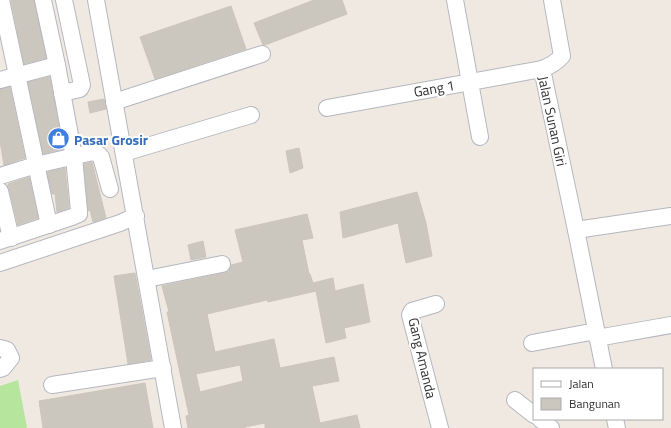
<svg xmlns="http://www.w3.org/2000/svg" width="671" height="428" viewBox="0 0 671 428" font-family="'Titillium Web',sans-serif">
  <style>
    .green { fill: #b6e59e }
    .building { fill: #cbc7bf; stroke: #cbc5ba; fill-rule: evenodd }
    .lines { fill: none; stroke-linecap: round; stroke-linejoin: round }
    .minor-casing { stroke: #b4b7c1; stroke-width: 18 }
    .minor { stroke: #fff; stroke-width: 16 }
    .labels { text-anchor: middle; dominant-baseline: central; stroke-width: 4; stroke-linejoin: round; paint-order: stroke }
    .street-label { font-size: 14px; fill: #2e2e2e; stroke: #fff }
    .shop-label { font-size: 14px; font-weight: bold; fill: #366cbe; stroke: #fff; text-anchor: start }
  </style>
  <rect width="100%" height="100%" fill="#efe9e1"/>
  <polygon class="green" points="18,380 27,428 0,428 0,386"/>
  <g class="building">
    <polygon points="11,0 34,0 46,58 24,64"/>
    <polygon points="314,0 342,0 347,14 265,45 263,45 254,23"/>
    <polygon points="231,6 246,49 155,79 140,37"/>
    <polygon points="50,77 63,149 43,154 28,82"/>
    <polygon points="10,87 25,158 4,165 0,141 0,89"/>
    <polygon points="104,99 106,109 90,113 88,102"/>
    <polygon points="299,148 303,168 290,173 286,151"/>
    <polygon points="92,162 106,218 93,222 90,210 88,211 84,164"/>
    <polygon points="65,168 69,208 57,212 55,194 52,194 47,172"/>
    <polygon points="29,177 38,218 18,225 8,184"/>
    <polygon points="417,192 426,223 432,256 406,263 398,223 343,238 340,212"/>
    <path d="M307 214 313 238 302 240 309 274H310L313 283 333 278 335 291 363 284 370 322 344 328 346 338 326 343 316 291 268 302 267 300 207 314 215 352 274 339 280 368 334 357 339 381 312 386 320 423 357 415 360 428H265V423L245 427V428H188L186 416 189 415 167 312H169L162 286 224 273 229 271 231 265 243 262 235 230ZM240 365 243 381 200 392 196 374Z"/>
    <polygon points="203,241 206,257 191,260 188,245"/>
    <polygon points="135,273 151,360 128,364 114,276"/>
    <polygon points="145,383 153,428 43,428 39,401"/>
  </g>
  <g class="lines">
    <defs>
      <g id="minor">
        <polyline points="1,0 49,225"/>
        <polyline points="96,0 173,428"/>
        <polyline points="455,0 480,137"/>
        <polyline points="542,69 576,230 604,369"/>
        <polyline points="0,80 57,65"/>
        <polyline points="62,93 80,89 82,85 64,0"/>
        <polyline points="114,102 262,54"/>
        <path d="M327 108 542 69C550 66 556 63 562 56L552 0"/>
        <polyline points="124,153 251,115"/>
        <polyline points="0,176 36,165 93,152 98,154 101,157 110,189"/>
        <polyline points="0,191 11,238"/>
        <polyline points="576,230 671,216"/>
        <polyline points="0,241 72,217 79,214 79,211 74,157 57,65 43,0"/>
        <polyline points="0,263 120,223 136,216"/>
        <polyline points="147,279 222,264"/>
        <polyline points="436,304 412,311 410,315 440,428"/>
        <polyline points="597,338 671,325"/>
        <polyline points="532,343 596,331"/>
        <polyline points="0,348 7,350 11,358 3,368 0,369"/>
        <polyline points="52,385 163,368"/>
        <polyline points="515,400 534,415"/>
        <polyline points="540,419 551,428"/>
        <polyline points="615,419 617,428"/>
      </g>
    </defs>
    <use href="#minor" class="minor-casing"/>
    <use href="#minor" class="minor"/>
  </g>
  <defs>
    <symbol id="shop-disc" viewBox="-11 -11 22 22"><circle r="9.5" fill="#3f7fe0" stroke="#fff"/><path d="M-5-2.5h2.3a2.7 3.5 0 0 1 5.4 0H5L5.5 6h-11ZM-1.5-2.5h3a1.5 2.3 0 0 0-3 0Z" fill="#fff"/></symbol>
  </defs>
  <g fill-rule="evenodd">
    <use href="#shop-disc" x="46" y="126" width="25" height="25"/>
  </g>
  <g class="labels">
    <g class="street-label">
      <text transform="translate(434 88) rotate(-10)">Gang 1</text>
      <text transform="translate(553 121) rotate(78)">Jalan Sunan Giri</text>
      <text transform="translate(423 358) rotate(77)">Gang Amanda</text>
    </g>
    <g class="shop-label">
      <text x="74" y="139">Pasar Grosir</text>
    </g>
  </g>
  <rect x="533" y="368" width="130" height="52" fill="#ffffff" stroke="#ababab"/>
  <rect x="541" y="381" width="20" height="6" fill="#ffffff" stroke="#ababab"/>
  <text x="569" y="388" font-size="12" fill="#2e2e2e">Jalan</text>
  <rect x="541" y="398" width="20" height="12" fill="#cbc7bf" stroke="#ababab"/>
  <text x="569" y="408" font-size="12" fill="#2e2e2e">Bangunan</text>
</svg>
